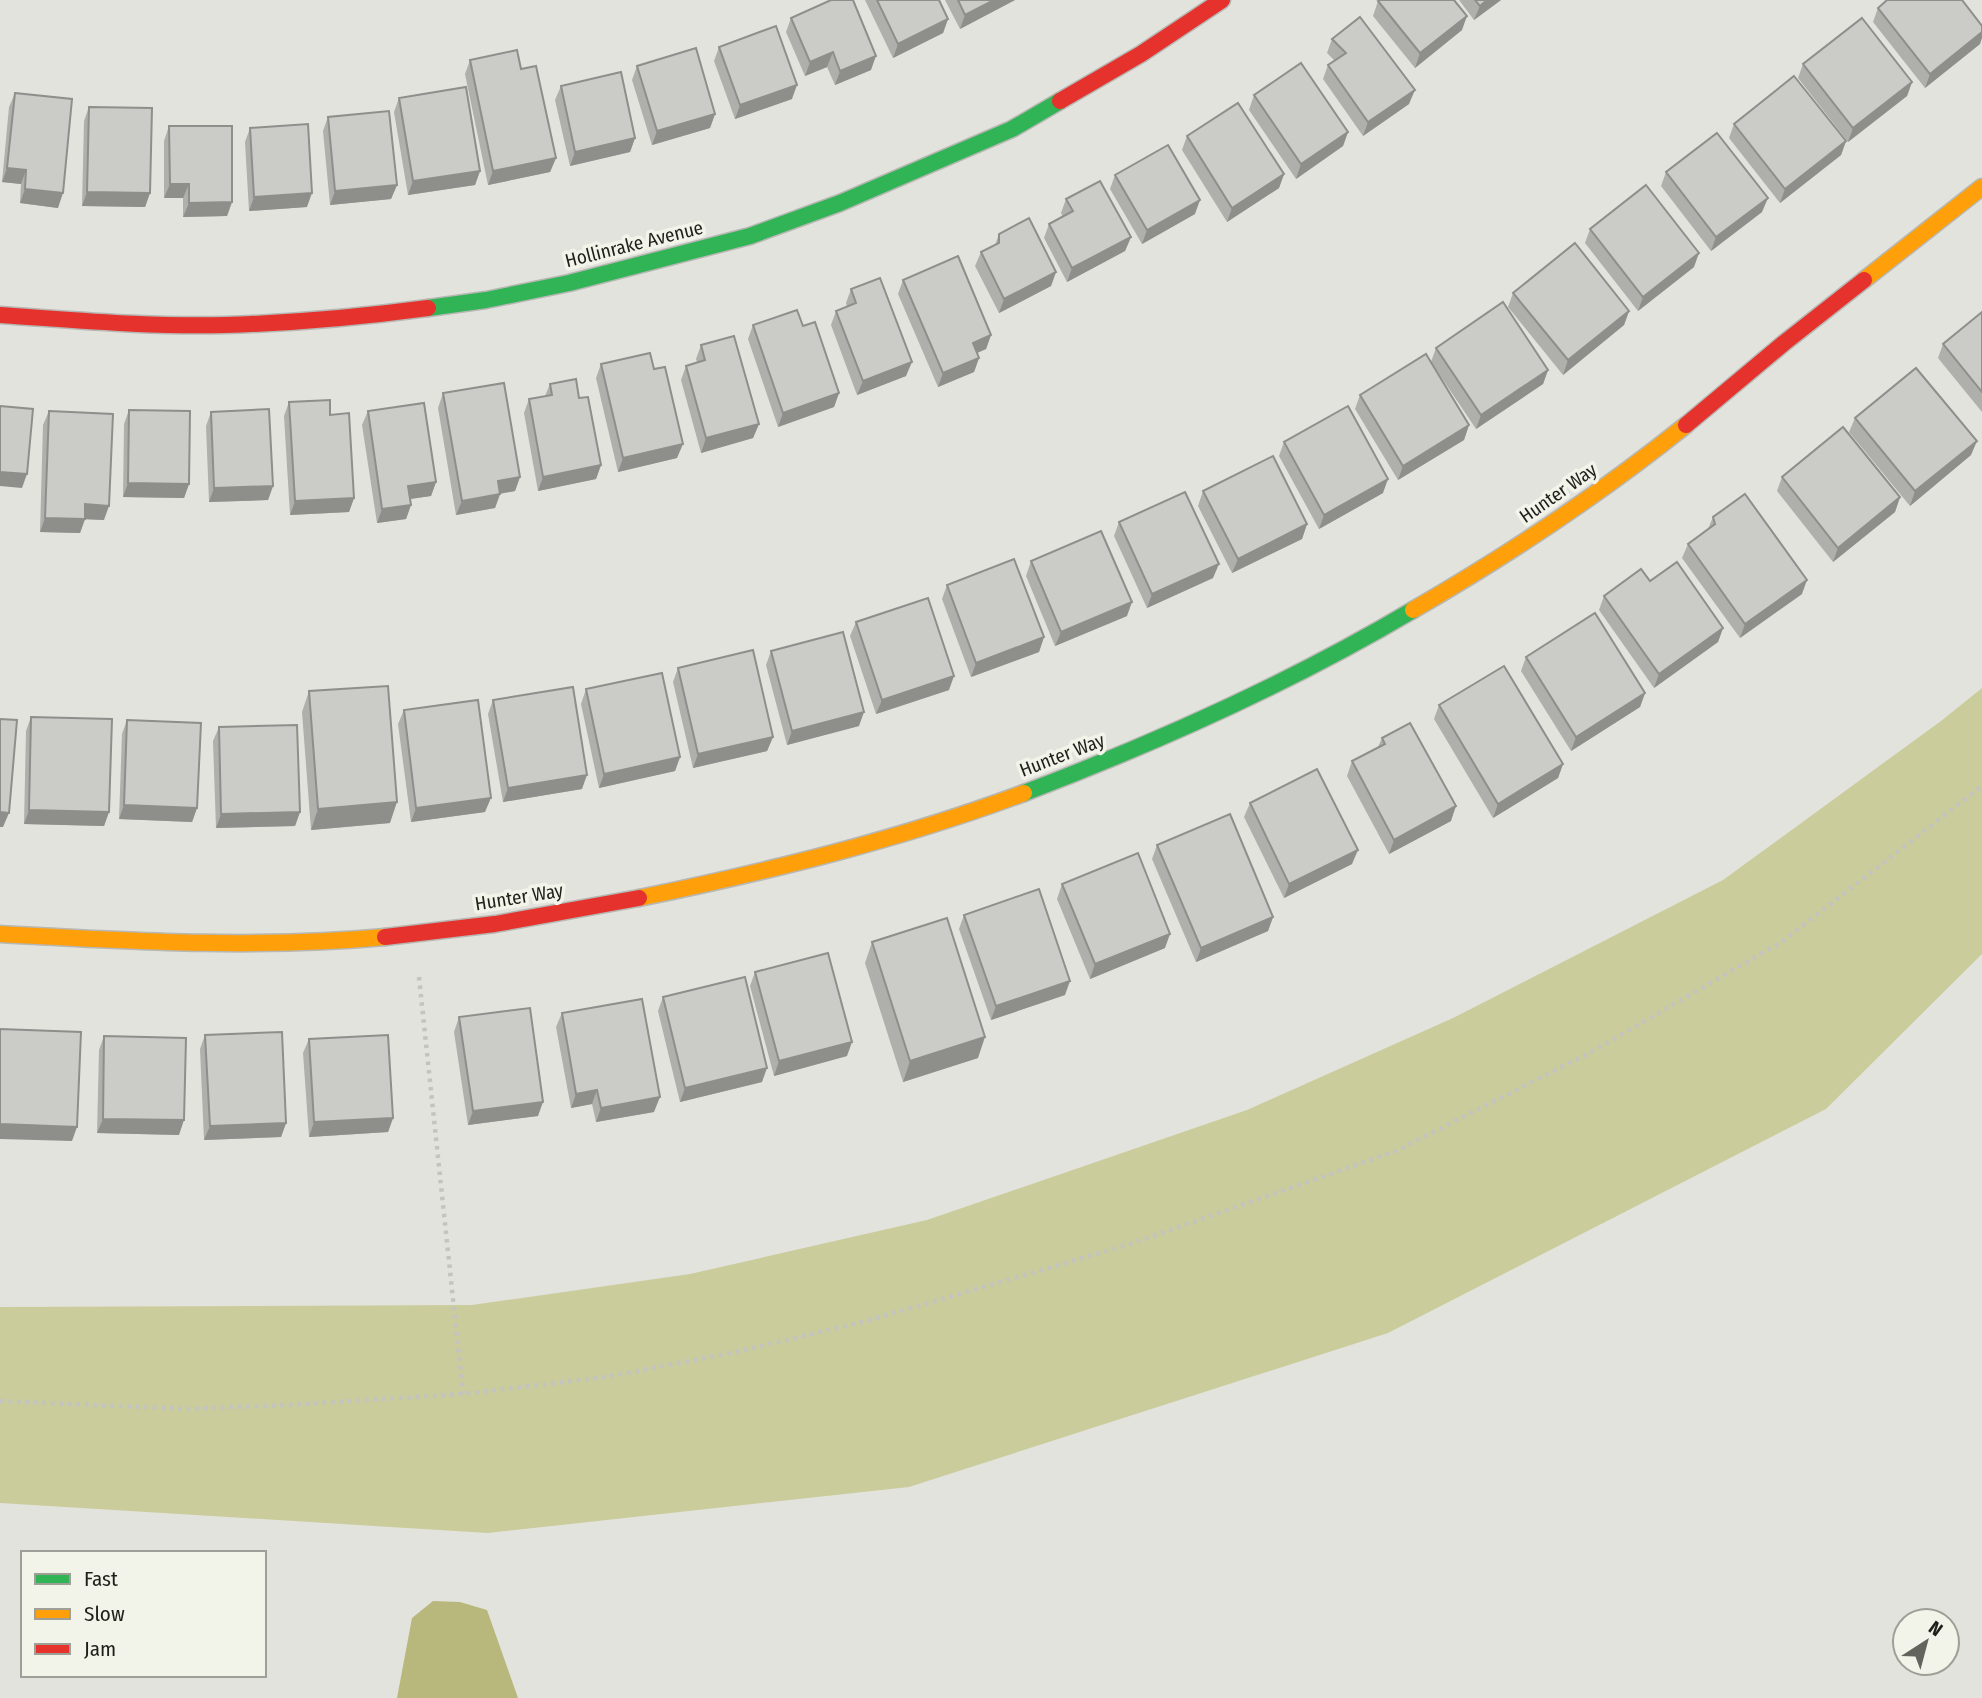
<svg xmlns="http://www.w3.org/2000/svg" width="1982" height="1698" viewBox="0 0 1982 1698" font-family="'Fira Sans Condensed',sans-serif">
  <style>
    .forest { fill: #cbcc9b }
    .water { fill: #b8b87c }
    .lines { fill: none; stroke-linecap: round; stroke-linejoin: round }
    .fast-casing { stroke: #b7b7b3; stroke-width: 19 }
    .slow-casing { stroke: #b7b7b3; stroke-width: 19 }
    .jam-casing { stroke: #b7b7b3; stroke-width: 19 }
    .path { stroke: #c3c3c0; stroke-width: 4.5; stroke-dasharray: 3.5 5; stroke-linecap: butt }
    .fast { stroke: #30b455; stroke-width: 16 }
    .slow { stroke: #ff9f0a; stroke-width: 16 }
    .jam { stroke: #e5322d; stroke-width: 16 }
    .wall { fill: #afafab }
    .shaded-wall { fill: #8e8e8b }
    .building { fill: #cbcbc7; stroke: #8e8e8b; stroke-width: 2 }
    .labels { text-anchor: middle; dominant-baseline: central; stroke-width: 7; stroke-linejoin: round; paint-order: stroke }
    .street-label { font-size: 19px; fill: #1f1f1b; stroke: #f3f4e9 }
  </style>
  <rect width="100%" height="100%" fill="#e3e3de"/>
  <polygon class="forest" points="1982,688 1982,954 1826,1109 1388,1333 909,1487 488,1533 0,1503 0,1307 472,1305 690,1274 927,1220 1247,1110 1453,1018 1723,880 1941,721"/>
  <polygon class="water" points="433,1601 460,1602 487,1610 518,1698 397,1698 412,1618"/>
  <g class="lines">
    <defs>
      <g id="fast">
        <polyline points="428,308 486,300 569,283 750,236 840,203 1012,129 1060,101"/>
        <path d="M1024 793C1158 742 1290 683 1413 610"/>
      </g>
      <g id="slow">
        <polyline points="1864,280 1982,187"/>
        <path d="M1413 610C1508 555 1600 494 1686 425"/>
        <path d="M639 898C770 871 898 840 1024 793"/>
        <path d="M0 934C128 941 257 949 385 937"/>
      </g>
      <g id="jam">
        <polyline points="1060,101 1141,54 1222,0"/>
        <path d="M0 315C75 320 150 327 225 325 293 323 361 317 428 308"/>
        <polyline points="1686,425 1784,343 1864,280"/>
        <polyline points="385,937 495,924 639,898"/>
      </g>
    </defs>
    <use href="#fast" class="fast-casing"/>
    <use href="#slow" class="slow-casing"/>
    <use href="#jam" class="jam-casing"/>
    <g class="path">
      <polyline points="419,977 463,1394"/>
      <polyline points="0,1401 188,1409 288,1405 463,1394 606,1377 736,1352 870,1320 1124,1246 1398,1150 1593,1051 1783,941 1982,786"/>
    </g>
    <use href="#fast" class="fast"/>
    <use href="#slow" class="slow"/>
    <use href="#jam" class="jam"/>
  </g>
  <g class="wall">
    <polygon points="865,0 939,0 948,19 943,33 893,58"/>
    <polygon points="945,0 1015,0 960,29"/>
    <polygon points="1459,0 1501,0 1474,20"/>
    <polygon points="1378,1 1462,30 1415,68 1373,16"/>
    <polygon points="1878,8 1980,44 1925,88 1873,22"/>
    <polygon points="791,18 871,70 835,85 827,67 805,76 786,32"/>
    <polygon points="1332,39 1409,104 1363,136 1323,79 1328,65 1335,61 1327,53"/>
    <polygon points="719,47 792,99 735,119 714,61"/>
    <polygon points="470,60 521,69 556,158 550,172 488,185 465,74"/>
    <polygon points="1803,64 1912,82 1907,96 1848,142 1798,78"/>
    <polygon points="637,66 715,114 710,128 652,145 632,80"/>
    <polygon points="561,86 635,138 630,152 570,166 555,100"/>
    <polygon points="15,93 58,208 20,203 21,184 2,182 9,107"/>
    <polygon points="1254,95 1348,132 1343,146 1296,179 1249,110"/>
    <polygon points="399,98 480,171 475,185 408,195 394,112"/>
    <polygon points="89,107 150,193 145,207 82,206 84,121"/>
    <polygon points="328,117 397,185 391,199 330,205 323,131"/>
    <polygon points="1734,124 1846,141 1841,155 1780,203 1729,138"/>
    <polygon points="169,126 232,202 227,216 183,217 183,198 164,198 164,141"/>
    <polygon points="250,128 307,207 249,211 245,142"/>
    <polygon points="1187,136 1284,174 1279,188 1227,222 1182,150"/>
    <polygon points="1666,172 1762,212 1711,251 1661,186"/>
    <polygon points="1115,175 1195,214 1142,244 1110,189"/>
    <polygon points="1066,199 1131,237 1125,251 1067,282 1044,238 1049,224 1063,217 1061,213"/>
    <polygon points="1590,229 1694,267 1638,311 1585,243"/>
    <polygon points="999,234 1056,272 1051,286 999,313 975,266 981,252 995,245"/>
    <polygon points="903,280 991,335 986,349 977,353 979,358 974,372 938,387 898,294"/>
    <polygon points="851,289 906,376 857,395 831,325 836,311 847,307 846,303"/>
    <polygon points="1513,293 1629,311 1624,325 1563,375 1508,307"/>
    <polygon points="1982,312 1982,412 1938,358 1943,344"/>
    <polygon points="753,325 803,326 839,393 834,407 778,427 748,339"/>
    <polygon points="701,345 759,424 753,438 701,453 681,380 686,366 697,362 696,359"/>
    <polygon points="1436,348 1548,370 1543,384 1476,429 1431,362"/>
    <polygon points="601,364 654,369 677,458 618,472 596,378"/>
    <polygon points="550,384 579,398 601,465 596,479 538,491 524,413 529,399 545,396"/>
    <polygon points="443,393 520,477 515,491 500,494 495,508 456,515 438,408"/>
    <polygon points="1360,395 1469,425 1464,440 1398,480 1355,409"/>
    <polygon points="289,402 330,415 354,498 349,512 290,515 284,416"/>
    <polygon points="129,410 189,484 184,498 123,497 124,424"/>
    <polygon points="49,411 104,520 85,519 80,533 40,532 43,425"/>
    <polygon points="368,411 436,482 431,496 410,499 411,505 406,519 377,523 362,425"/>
    <polygon points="211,412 273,486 268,500 209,502 206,426"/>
    <polygon points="1855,418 1971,455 1910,506 1849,432"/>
    <polygon points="1284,442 1383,493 1319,529 1279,456"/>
    <polygon points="1782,477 1900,497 1895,512 1833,562 1777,491"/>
    <polygon points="1203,491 1307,524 1302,539 1232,573 1198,506"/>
    <polygon points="1713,517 1802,594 1740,638 1682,558 1688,544 1708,529"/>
    <polygon points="1119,522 1213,578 1147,608 1114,536"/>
    <polygon points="1031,561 1127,616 1055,646 1026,576"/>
    <polygon points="1650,581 1723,628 1718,642 1654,688 1599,610 1604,596"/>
    <polygon points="947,585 1044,637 1039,652 971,677 942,599"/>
    <polygon points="856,622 949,690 876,714 850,636"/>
    <polygon points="771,651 859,726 787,745 766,665"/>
    <polygon points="1526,657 1645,693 1640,707 1571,751 1521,671"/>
    <polygon points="678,668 773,737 767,751 693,768 673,682"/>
    <polygon points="586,689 680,757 675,771 599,788 581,704"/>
    <polygon points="309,691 390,823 311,830 302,712"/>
    <polygon points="493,700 582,789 503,802 488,714"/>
    <polygon points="1439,705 1563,764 1558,778 1493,818 1434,719"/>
    <polygon points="404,710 485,812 411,822 398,724"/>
    <polygon points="31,717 109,812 104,826 24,824 26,731"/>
    <polygon points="127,720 197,808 192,822 119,819 122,734"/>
    <polygon points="219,727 300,812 295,826 216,828 213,741"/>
    <polygon points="1382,738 1451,821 1389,854 1347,776 1352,761 1378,747"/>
    <polygon points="1250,803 1352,864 1284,898 1244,817"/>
    <polygon points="1157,845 1273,917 1268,931 1196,962 1152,859"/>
    <polygon points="1062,884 1165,948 1090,979 1057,899"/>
    <polygon points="964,915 1065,995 991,1020 959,929"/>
    <polygon points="872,942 978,1058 903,1082 865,963"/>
    <polygon points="755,972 847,1056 774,1076 750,986"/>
    <polygon points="663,997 762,1082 680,1102 658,1011"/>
    <polygon points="562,1013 654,1112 596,1122 592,1104 571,1108 556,1027"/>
    <polygon points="459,1017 538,1116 468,1125 454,1032"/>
    <polygon points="205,1035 286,1123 281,1137 204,1140 200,1049"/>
    <polygon points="104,1036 179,1135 97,1133 99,1050"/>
    <polygon points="309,1039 393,1118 388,1132 309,1137 303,1053"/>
  </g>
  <g class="shaded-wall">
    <polygon points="994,0 1015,0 960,29 965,15"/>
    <polygon points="1487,0 1501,0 1474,20 1480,6"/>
    <polygon points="1467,16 1462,30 1415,68 1420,53"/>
    <polygon points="948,19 943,33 893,58 898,44"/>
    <polygon points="1982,32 1982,38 1980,44 1925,88 1930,74"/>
    <polygon points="833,52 827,67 805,76 810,62"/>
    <polygon points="876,56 871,70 835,85 840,71"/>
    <polygon points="1912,82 1907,96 1848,142 1853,128"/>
    <polygon points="797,85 792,99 735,119 740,105"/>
    <polygon points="1415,90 1409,104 1363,136 1368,122"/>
    <polygon points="715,114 710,128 652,145 657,131"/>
    <polygon points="1348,132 1343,146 1296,179 1301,164"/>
    <polygon points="635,138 630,152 570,166 575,152"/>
    <polygon points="1846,141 1841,155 1780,203 1785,189"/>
    <polygon points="556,158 550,172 488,185 493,171"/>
    <polygon points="7,168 26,170 21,184 2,182"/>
    <polygon points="480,171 475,185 408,195 413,181"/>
    <polygon points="1284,174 1279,188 1227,222 1232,208"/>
    <polygon points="170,184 189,184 183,198 164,198"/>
    <polygon points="397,185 391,199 330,205 335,191"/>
    <polygon points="25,189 63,193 58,208 20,203"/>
    <polygon points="87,192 150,193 145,207 82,206"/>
    <polygon points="312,193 307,207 249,211 254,197"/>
    <polygon points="1768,198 1762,212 1711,251 1716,237"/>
    <polygon points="1200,200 1195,214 1142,244 1147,230"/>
    <polygon points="232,202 227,216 183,217 189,203"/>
    <polygon points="1131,237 1125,251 1067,282 1072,268"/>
    <polygon points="1699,253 1694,267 1638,311 1643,297"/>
    <polygon points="1056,272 1051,286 999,313 1004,299"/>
    <polygon points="1629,311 1624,325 1563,375 1568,360"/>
    <polygon points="991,335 986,349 968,357 973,343"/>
    <polygon points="979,358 974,372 938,387 943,373"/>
    <polygon points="912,362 906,376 857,395 863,381"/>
    <polygon points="1548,370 1543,384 1476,429 1481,415"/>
    <polygon points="839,393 834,407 778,427 783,413"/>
    <polygon points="759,424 753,438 701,453 706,438"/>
    <polygon points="1469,425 1464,440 1398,480 1403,466"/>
    <polygon points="1977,441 1971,455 1910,506 1915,491"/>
    <polygon points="683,444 677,458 618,472 623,458"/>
    <polygon points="601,465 596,479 538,491 543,477"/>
    <polygon points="0,472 27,474 22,488 0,486"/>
    <polygon points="520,477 515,491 497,494 500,494 495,508 456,515 462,501 498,481"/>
    <polygon points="1388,479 1383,493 1319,529 1324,515"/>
    <polygon points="436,482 431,496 403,500 408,486"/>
    <polygon points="128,483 189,484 184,498 123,497"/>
    <polygon points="273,486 268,500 209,502 214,488"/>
    <polygon points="1900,497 1895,512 1833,562 1838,548"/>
    <polygon points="354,498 349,512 290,515 295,501"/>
    <polygon points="85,504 109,506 104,520 80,519"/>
    <polygon points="411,505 406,519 377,523 382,509"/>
    <polygon points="45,518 85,519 80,533 40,532"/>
    <polygon points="1307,524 1302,539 1232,573 1238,559"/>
    <polygon points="1219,564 1213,578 1147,608 1152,594"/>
    <polygon points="1807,580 1802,594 1740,638 1745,624"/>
    <polygon points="1132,602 1127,616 1055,646 1061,632"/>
    <polygon points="1723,628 1718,642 1654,688 1659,674"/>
    <polygon points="1044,637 1039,652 971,677 976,663"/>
    <polygon points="954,676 949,690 876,714 882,700"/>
    <polygon points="1645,693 1640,707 1571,751 1576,737"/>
    <polygon points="864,712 859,726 787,745 792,731"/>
    <polygon points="773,737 767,751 693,768 698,754"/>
    <polygon points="680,757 675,771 599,788 604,774"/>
    <polygon points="1563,764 1558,778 1493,818 1498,804"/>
    <polygon points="587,775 582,789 503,802 508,788"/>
    <polygon points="491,798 485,812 411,822 416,808"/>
    <polygon points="397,802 390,823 311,830 318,809"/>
    <polygon points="124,805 197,808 192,822 119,819"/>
    <polygon points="1456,806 1451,821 1389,854 1394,840"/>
    <polygon points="29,810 109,812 104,826 24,824"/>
    <polygon points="0,812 9,813 3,827 0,827"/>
    <polygon points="300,812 295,826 216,828 221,814"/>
    <polygon points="1358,850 1352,864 1284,898 1289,884"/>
    <polygon points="1273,917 1268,931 1196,962 1201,948"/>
    <polygon points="1170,934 1165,948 1090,979 1095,964"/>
    <polygon points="1070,981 1065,995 991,1020 996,1006"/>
    <polygon points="985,1037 978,1058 903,1082 910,1061"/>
    <polygon points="852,1042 847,1056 774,1076 779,1061"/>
    <polygon points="767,1068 762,1082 680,1102 685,1088"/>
    <polygon points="597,1090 592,1104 571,1108 576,1094"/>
    <polygon points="660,1097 654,1112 596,1122 601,1108"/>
    <polygon points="543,1102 538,1116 468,1125 473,1111"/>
    <polygon points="393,1118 388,1132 309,1137 314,1122"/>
    <polygon points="103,1119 184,1120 179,1135 97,1133"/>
    <polygon points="286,1123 281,1137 204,1140 210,1126"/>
    <polygon points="0,1124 77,1127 72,1141 0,1139"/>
  </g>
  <g class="building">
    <polygon points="831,0 853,0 876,56 840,71 833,52 810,62 791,18"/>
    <polygon points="877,0 939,0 948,19 898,44"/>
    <polygon points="958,0 994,0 965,15"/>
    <polygon points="1380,0 1454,0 1467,16 1420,53 1378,1"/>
    <polygon points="1475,0 1487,0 1480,6"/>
    <polygon points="1887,0 1962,0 1982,26 1982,32 1930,74 1878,8"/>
    <polygon points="1360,17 1415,90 1368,122 1328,65 1346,53 1332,39"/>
    <polygon points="1862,18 1912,82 1853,128 1803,64"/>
    <polygon points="776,26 797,85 740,105 719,47"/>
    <polygon points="696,48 715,114 657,131 637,66"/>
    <polygon points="517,50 521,69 536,66 556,158 493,171 470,60"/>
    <polygon points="1301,63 1348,132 1301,164 1254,95"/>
    <polygon points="621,72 635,138 575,152 561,86"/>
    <polygon points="1794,76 1846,141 1785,189 1734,124"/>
    <polygon points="466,87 480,171 413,181 399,98"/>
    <polygon points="15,93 72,99 63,193 25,189 26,170 7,168"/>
    <polygon points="1238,103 1284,174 1232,208 1187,136"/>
    <polygon points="89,107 152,108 150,193 87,192"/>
    <polygon points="389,111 397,185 335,191 328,117"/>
    <polygon points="308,124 312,193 254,197 250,128"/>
    <polygon points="169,126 232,126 232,202 189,203 189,184 170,184"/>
    <polygon points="1717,133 1768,198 1716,237 1666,172"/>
    <polygon points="1168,145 1200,200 1147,230 1115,175"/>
    <polygon points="1100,181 1131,237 1072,268 1049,224 1073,211 1066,199"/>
    <polygon points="1646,185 1699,253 1643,297 1590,229"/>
    <polygon points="1029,218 1056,272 1004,299 981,252 999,243 999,234"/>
    <polygon points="1575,243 1629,311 1568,360 1513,293"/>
    <polygon points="958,256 991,335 973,343 979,358 943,373 903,280"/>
    <polygon points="880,278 912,362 863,381 836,311 856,303 851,289"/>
    <polygon points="1503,302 1548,370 1481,415 1436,348"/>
    <polygon points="797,310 803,326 815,322 839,393 783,413 753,325"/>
    <polygon points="1982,312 1982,392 1943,344"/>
    <polygon points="734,336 759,424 706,438 686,366 705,360 701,345"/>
    <polygon points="650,353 654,369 665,367 683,444 623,458 601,364"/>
    <polygon points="1426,354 1469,425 1403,466 1360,395"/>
    <polygon points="1916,368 1977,441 1915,491 1855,418"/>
    <polygon points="576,379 579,398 588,397 601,465 543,477 529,399 552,395 550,384"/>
    <polygon points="504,383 520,477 498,481 500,494 462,501 443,393"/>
    <polygon points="330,400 330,415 349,413 354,498 295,501 289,402"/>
    <polygon points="424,403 436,482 408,486 411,505 382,509 368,411"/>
    <polygon points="0,406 33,409 27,474 0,472"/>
    <polygon points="1348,406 1388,479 1324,515 1284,442"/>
    <polygon points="269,409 273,486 214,488 211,412"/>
    <polygon points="129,410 190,411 189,484 128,483"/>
    <polygon points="49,411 113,414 109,506 85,504 85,519 45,518"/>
    <polygon points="1843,427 1900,497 1838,548 1782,477"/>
    <polygon points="1273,456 1307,524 1238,559 1203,491"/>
    <polygon points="1185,492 1219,564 1152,594 1119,522"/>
    <polygon points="1745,494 1807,580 1745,624 1688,544 1715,524 1713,517"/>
    <polygon points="1101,531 1132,602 1061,632 1031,561"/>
    <polygon points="1014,559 1044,637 976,663 947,585"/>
    <polygon points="1677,562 1723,628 1659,674 1604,596 1641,569 1650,581"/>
    <polygon points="928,598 954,676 882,700 856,622"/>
    <polygon points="1595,613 1645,693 1576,737 1526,657"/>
    <polygon points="843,632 864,712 792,731 771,651"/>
    <polygon points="753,650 773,737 698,754 678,668"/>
    <polygon points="1504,666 1563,764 1498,804 1439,705"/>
    <polygon points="662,673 680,757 604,774 586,689"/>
    <polygon points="388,686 397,802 318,809 309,691"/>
    <polygon points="573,687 587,775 508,788 493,700"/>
    <polygon points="478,700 491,798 416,808 404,710"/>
    <polygon points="31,717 112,719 109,812 29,810"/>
    <polygon points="0,719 17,720 9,813 0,812"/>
    <polygon points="127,720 201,723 197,808 124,805"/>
    <polygon points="1410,723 1456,806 1394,840 1352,761 1385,744 1382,738"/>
    <polygon points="297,725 300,812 221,814 219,727"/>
    <polygon points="1317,769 1358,850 1289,884 1250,803"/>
    <polygon points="1230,814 1273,917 1201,948 1157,845"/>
    <polygon points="1138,853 1170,934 1095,964 1062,884"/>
    <polygon points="1039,889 1070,981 996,1006 964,915"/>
    <polygon points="947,918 985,1037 910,1061 872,942"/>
    <polygon points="828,953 852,1042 779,1061 755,972"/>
    <polygon points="745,977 767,1068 685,1088 663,997"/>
    <polygon points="642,999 660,1097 601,1108 597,1090 576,1094 562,1013"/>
    <polygon points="530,1008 543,1102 473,1111 459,1017"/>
    <polygon points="0,1029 81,1032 77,1127 0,1124"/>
    <polygon points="282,1032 286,1123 210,1126 205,1035"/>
    <polygon points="388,1035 393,1118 314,1122 309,1039"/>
    <polygon points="104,1036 186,1038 184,1120 103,1119"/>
  </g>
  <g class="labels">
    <g class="street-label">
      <text transform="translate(634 244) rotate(-14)">Hollinrake Avenue</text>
      <text transform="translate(1558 493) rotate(-35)">Hunter Way</text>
      <text transform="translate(1062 755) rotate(-21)">Hunter Way</text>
      <text transform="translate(519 897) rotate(-9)">Hunter Way</text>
    </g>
  </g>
  <rect x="21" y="1551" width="245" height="126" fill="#f3f4e9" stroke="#9e9f97" stroke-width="2"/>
  <rect x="35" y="1574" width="35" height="10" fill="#30b455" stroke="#9e9f97" stroke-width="2"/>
  <text x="84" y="1586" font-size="21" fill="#1f1f1b">Fast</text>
  <rect x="35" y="1609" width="35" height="10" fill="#ff9f0a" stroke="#9e9f97" stroke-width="2"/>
  <text x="84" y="1621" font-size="21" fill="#1f1f1b">Slow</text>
  <rect x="35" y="1644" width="35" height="10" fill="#e5322d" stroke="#9e9f97" stroke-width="2"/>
  <text x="84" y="1656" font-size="21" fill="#1f1f1b">Jam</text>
  <g transform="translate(1926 1642) rotate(36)"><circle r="33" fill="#f3f4e9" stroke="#9e9f97" stroke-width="2"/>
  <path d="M0-5L12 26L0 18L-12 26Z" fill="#64645f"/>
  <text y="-10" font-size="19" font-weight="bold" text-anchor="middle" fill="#1f1f1b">N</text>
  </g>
</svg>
